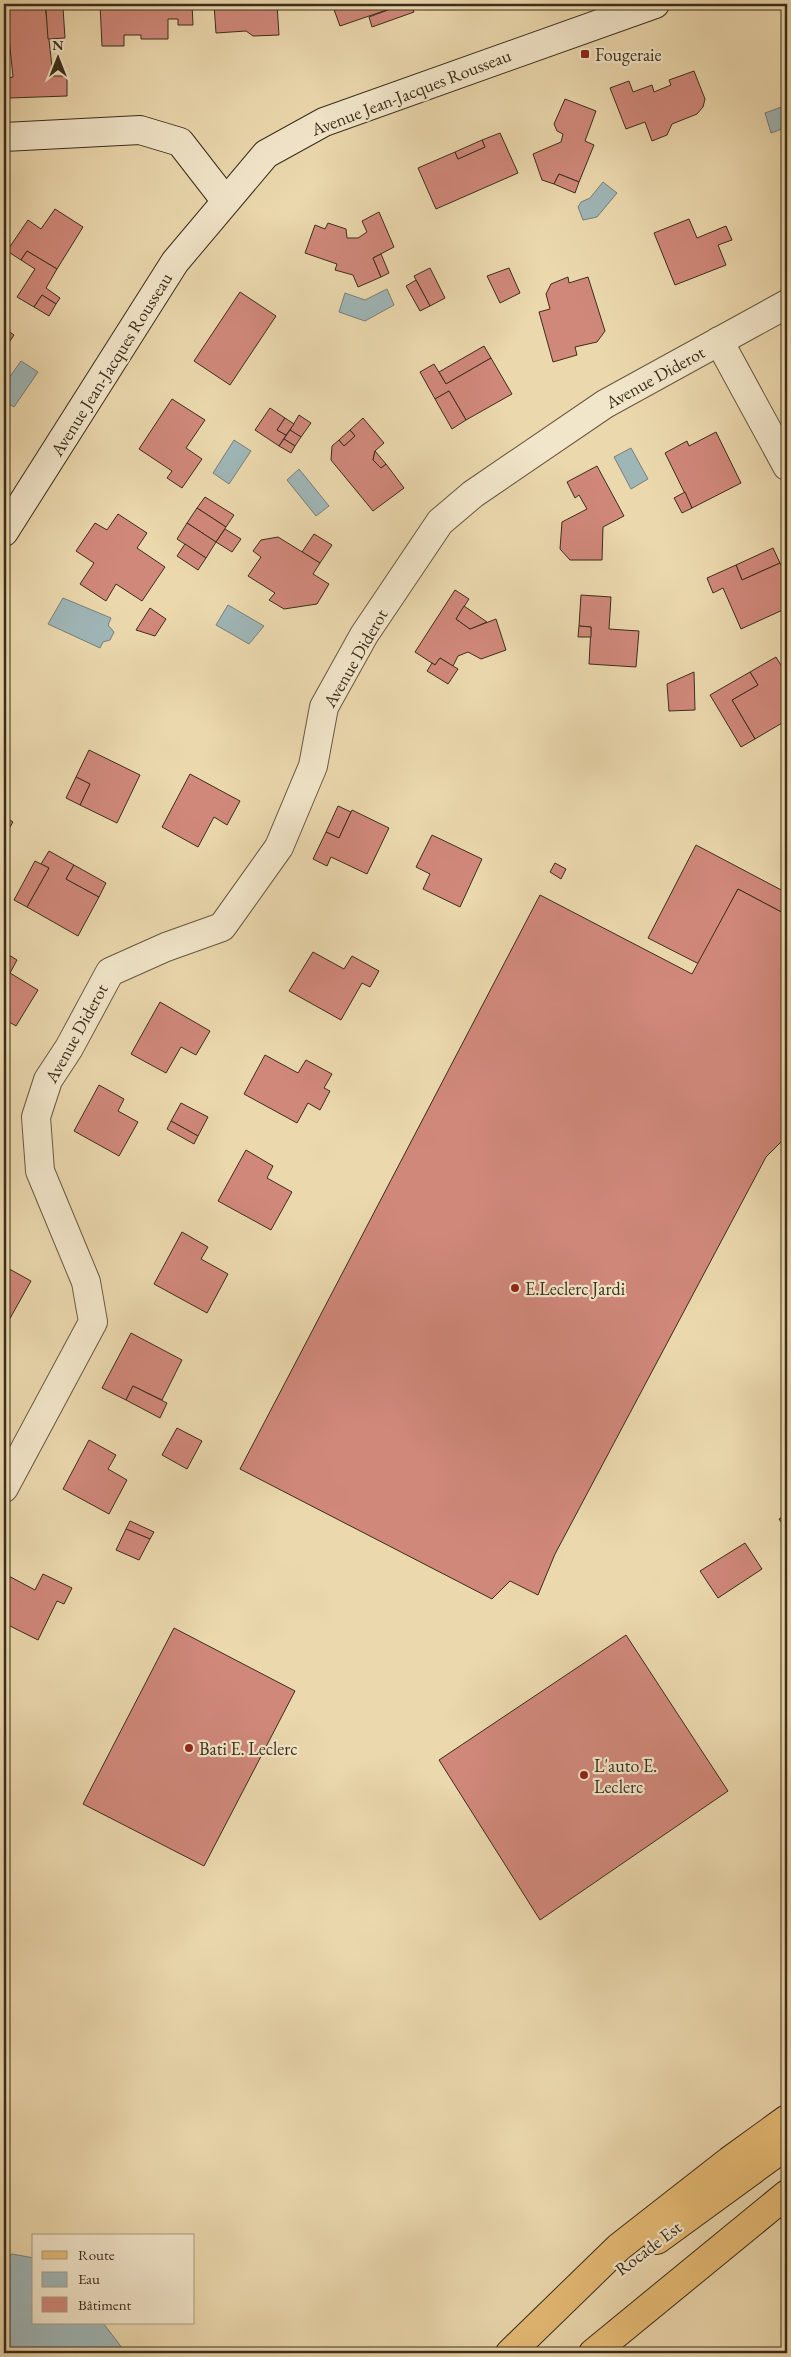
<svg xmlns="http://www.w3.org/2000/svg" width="791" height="2357" viewBox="0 0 791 2357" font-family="'EB Garamond',serif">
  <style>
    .water { fill: #9fb6b7; stroke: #777f79 }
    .building { fill: #d0887a; stroke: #3b2d1b }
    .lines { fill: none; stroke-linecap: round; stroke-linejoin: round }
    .street-casing { stroke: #675840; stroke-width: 30 }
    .secondary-casing { stroke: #3b2d1b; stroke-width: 30 }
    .primary-casing { stroke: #3b2d1b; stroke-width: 30 }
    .street { stroke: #f2e6ca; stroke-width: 28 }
    .secondary { stroke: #f2e6ca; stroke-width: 28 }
    .primary { stroke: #e6bc76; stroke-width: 28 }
    .poi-dot { fill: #8f2418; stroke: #f2e6ca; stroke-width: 2 }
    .labels { text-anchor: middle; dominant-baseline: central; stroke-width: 4.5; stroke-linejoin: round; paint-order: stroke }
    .poi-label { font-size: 18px; fill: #3b2d1b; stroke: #f2e6ca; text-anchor: start }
    .street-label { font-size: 18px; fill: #3b2d1b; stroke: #f2e6ca }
  </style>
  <rect width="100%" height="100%" fill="#ebd8ad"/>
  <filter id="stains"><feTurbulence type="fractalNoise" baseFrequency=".004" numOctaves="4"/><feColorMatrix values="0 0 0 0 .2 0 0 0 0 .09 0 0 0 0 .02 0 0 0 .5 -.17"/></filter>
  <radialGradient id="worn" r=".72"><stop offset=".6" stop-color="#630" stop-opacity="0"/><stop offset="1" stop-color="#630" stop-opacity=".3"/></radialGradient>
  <g class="water">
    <polygon points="787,105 787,127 771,133 765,113"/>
    <polygon points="603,182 617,193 597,217 583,220 578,207 581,202 590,198"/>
    <polygon points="387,289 394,305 365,321 339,312 345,293 365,300"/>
    <polygon points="21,361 38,372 14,407 4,401 4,385"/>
    <polygon points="234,440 251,451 229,484 213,473"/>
    <polygon points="631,448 648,479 631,489 614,457"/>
    <polygon points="299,469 329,506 316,516 287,480"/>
    <polygon points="63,598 111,618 108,625 114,632 110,640 103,642 100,648 48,624"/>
    <polygon points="228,605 264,626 249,644 216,625"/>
    <polygon points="12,2254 34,2258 34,2323 103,2323 126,2353 4,2353 4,2259"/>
  </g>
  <g class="building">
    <polygon points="5,4 45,4 53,76 67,76 67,96 9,98 8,78 13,77 9,38 4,38"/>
    <polygon points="100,4 139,4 139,6 154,6 154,4 192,4 193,25 178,25 178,19 168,19 168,39 141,39 141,35 124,35 124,46 102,46"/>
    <polygon points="214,4 277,4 279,35 253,36 246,31 216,33"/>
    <polygon points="332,4 404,4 340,26"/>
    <polygon points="404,4 411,4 414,12 372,27 369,17"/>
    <polygon points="63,8 65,38 48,39 46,9"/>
    <polygon points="694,71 705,99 703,107 697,114 672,124 667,135 652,141 645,122 626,129 610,88 629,81 633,92 652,85 654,92 671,85 669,80"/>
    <polygon points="565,99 596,111 585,141 594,145 579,182 559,174 554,184 542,180 533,154 561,142 563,134 557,131 554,124"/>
    <polygon points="500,133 518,173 436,209 418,168 455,152 458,159 485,147 482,140"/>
    <polygon points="482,140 485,147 458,159 455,152"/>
    <polygon points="559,174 579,182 575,193 554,184"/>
    <polygon points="55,209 83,227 57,269 27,251 21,260 7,251 28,220 41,229"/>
    <polygon points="379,212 394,247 373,258 381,277 358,287 353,275 335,270 337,264 305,253 315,225 325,229 328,223 346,229 347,238 358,238 367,232 362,221"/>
    <polygon points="689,219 697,238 726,226 732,240 718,245 726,265 675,285 654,233"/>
    <polygon points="27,251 57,269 46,288 60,298 56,304 42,295 34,307 17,297 35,269 21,260"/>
    <polygon points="381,254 389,273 381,277 373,258"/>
    <polygon points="430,268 445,298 430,306 414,276"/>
    <polygon points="509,268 520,293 500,303 487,276"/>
    <polygon points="568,277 569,283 588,277 605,331 597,342 575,347 577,355 553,362 539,312 550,309 546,294 551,284"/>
    <polygon points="416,280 430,306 420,311 406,286"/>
    <polygon points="240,292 276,316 230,385 194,361"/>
    <polygon points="42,295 56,304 49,316 34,307"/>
    <polygon points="4,328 14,335 4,350"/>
    <polygon points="484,346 491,358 446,384 439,372"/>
    <polygon points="491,358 512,394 466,420 449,391 435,399 420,372 434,364 446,384"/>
    <polygon points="449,391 466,420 452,429 435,399"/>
    <polygon points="172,399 205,420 186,448 202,459 182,488 167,478 172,471 139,449"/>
    <polygon points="270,408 285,418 277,430 286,435 279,446 255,430"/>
    <polygon points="299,415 311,423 301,437 290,430"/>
    <polygon points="285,418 294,424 286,435 277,430"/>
    <polygon points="363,418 384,443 375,451 373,460 381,468 386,464 404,488 373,511 331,460 332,446 339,440 344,446 355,436 350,430"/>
    <polygon points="290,430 301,437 295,446 284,439"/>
    <polygon points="350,430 355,436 344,446 339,440"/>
    <polygon points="716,432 741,483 692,508 665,453 687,441 689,446"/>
    <polygon points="284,439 295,446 291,453 279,446"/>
    <polygon points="375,451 386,464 381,468 373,460"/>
    <polygon points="597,466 624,516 603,527 602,560 570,560 560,549 562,522 587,509 579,495 575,498 567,482"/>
    <polygon points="685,492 692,508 682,513 674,498"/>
    <polygon points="205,497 234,515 226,527 197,508"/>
    <polygon points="197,508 226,527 216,542 187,523"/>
    <polygon points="118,514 147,533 137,548 165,567 142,601 116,584 106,601 80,584 94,563 76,551 95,523 107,530"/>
    <polygon points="187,523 216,542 206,558 177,539"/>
    <polygon points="225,529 241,539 232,552 216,542"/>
    <polygon points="314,534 332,545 320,563 302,552"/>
    <polygon points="278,537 320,563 313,574 329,584 317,604 284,609 269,600 275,593 248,576 261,557 253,551 261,540"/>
    <polygon points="185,544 206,558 198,570 177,556"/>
    <polygon points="773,548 780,563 742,580 736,565"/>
    <polygon points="780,563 787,579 787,608 741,629 723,588 713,593 707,578 736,565 742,580"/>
    <polygon points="455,590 469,599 456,619 470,629 496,619 506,650 481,659 468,652 458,656 453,666 440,658 435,665 415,652"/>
    <polygon points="581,595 611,597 609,629 639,631 636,667 589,664 591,627 579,626"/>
    <polygon points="464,606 487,622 470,629 456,619"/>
    <polygon points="150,608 166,619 155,636 136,630"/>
    <polygon points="579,626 591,627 591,637 578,637"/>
    <polygon points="776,657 787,675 787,720 755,739 732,700 758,685 750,672"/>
    <polygon points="440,658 458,669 448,684 427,671 432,663 435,665"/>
    <polygon points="694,672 695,710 669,711 667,684"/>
    <polygon points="750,672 758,685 732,700 755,739 741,747 710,695"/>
    <polygon points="89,750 140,775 117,823 80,805 90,784 76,777"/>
    <polygon points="190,774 240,801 227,825 214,817 198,847 162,827"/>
    <polygon points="76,777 90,784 80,805 66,798"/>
    <polygon points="338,806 351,812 339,838 326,832"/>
    <polygon points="352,810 389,828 367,874 331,857 327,866 313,859 326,832 339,838"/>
    <polygon points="4,816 13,822 4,837"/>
    <polygon points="432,835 482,859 460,907 423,889 430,874 416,867"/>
    <polygon points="696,845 787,893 787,915 738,889 699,964 648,938"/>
    <polygon points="49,851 74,865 66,879 99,897 78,936 27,907 49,868 41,864"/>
    <polygon points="35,861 49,868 27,907 14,900"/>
    <polygon points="555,863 566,869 561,879 550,872"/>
    <polygon points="74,865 106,883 99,897 66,879"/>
    <polygon points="738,889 787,915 787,1136 766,1157 555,1554 538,1595 510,1581 492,1599 240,1469 540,895 692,974"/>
    <polygon points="4,952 17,960 10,973 38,990 16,1026 4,1019"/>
    <polygon points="313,952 344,969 352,956 379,971 370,987 362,983 341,1020 289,991"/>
    <polygon points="160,1002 210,1031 196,1055 181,1047 166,1073 131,1054"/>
    <polygon points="265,1055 298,1073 306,1060 332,1074 324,1088 330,1091 320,1110 308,1103 297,1123 244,1094"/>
    <polygon points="99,1085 124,1099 118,1111 138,1122 119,1156 74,1131"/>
    <polygon points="181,1103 208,1117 198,1136 171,1121"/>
    <polygon points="171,1121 198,1136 194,1144 167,1129"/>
    <polygon points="246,1150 273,1166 267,1178 292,1192 271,1230 218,1201"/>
    <polygon points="182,1232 208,1247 201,1259 228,1274 207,1313 154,1284"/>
    <polygon points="4,1266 31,1281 4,1329"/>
    <polygon points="131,1333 182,1360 162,1400 133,1386 126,1400 102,1388"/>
    <polygon points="133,1386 167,1403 160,1418 126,1400"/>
    <polygon points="177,1428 202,1441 187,1469 162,1455"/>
    <polygon points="89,1440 116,1455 108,1469 127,1480 109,1514 63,1489"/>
    <polygon points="787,1514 787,1531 779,1519"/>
    <polygon points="130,1521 154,1532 150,1539 126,1529"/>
    <polygon points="126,1529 150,1539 139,1560 116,1550"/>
    <polygon points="745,1543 762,1569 718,1598 700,1571"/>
    <polygon points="5,1574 35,1590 43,1574 72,1588 64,1604 57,1601 38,1640 4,1623"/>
    <polygon points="174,1628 295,1691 204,1866 83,1804"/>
    <polygon points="626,1635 728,1791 540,1920 439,1760"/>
    <polygon points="4,1694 9,1697 4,1708"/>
  </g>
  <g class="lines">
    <defs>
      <g id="street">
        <polyline points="719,341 787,466"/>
        <polyline points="4,1488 93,1322 86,1282 40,1171 36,1117 48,1080 69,1048 110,972 166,947 222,927 279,847 313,766 324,707 364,635 440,522 473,494 605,404 787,304"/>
      </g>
      <g id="secondary">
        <polyline points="4,137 140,130 180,142 225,200"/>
        <polyline points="4,532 175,262 266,154 324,122 655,4"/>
      </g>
      <g id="primary">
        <polyline points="657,2240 787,2145"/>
        <polyline points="510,2353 619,2247 729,2161 787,2119"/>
        <polyline points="593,2353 787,2194"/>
      </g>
    </defs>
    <use href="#street" class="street-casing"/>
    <use href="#secondary" class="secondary-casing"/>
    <use href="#primary" class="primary-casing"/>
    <use href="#street" class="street"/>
    <use href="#secondary" class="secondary"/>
    <use href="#primary" class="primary"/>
  </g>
  <g class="poi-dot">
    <rect x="580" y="49" width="10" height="10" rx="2.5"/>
    <circle cx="515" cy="1288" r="5"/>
    <circle cx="189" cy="1748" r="5"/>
    <circle cx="584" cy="1775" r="5"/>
  </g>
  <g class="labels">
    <g class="poi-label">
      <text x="595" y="54">Fougeraie</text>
      <text x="525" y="1288">E.Leclerc Jardi</text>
      <text x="199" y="1748">Bati E. Leclerc</text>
      <text x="594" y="1765">L'auto E.<tspan x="594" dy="21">Leclerc</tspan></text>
    </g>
    <g class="street-label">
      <text transform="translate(411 92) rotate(-21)">Avenue Jean-Jacques Rousseau</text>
      <text transform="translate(111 364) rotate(-58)">Avenue Jean-Jacques Rousseau</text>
      <text transform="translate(655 377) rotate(-29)">Avenue Diderot</text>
      <text transform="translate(355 658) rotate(-60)">Avenue Diderot</text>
      <text transform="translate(76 1033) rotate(-61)">Avenue Diderot</text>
      <text transform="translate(648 2248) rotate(-37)">Rocade Est</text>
    </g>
  </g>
  <rect width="791" height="2357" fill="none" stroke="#ebd8ad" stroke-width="20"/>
  <rect x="5" y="5" width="781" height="2347" fill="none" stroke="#3b2d1b" stroke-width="2.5"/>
  <rect x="10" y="10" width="771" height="2337" fill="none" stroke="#3b2d1b"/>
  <rect x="32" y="2234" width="162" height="90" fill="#f2e6ca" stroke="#a99c84"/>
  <rect x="42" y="2251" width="25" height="8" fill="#e6bc76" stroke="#a99c84"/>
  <text x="78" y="2260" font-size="15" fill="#3b2d1b">Route</text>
  <rect x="42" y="2272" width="25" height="15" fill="#9fb6b7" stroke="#a99c84"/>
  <text x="78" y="2284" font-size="15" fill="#3b2d1b">Eau</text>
  <rect x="42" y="2297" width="25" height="15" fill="#d0887a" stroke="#a99c84"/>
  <text x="78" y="2310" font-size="15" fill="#3b2d1b">Bâtiment</text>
  <g transform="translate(58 58)" stroke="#f2e6ca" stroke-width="4" paint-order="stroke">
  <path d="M0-4L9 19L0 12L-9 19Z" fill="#3b2d1b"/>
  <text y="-8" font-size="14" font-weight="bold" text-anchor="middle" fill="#3b2d1b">N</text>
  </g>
  <rect width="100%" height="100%" filter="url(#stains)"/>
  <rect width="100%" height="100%" fill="url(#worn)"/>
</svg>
